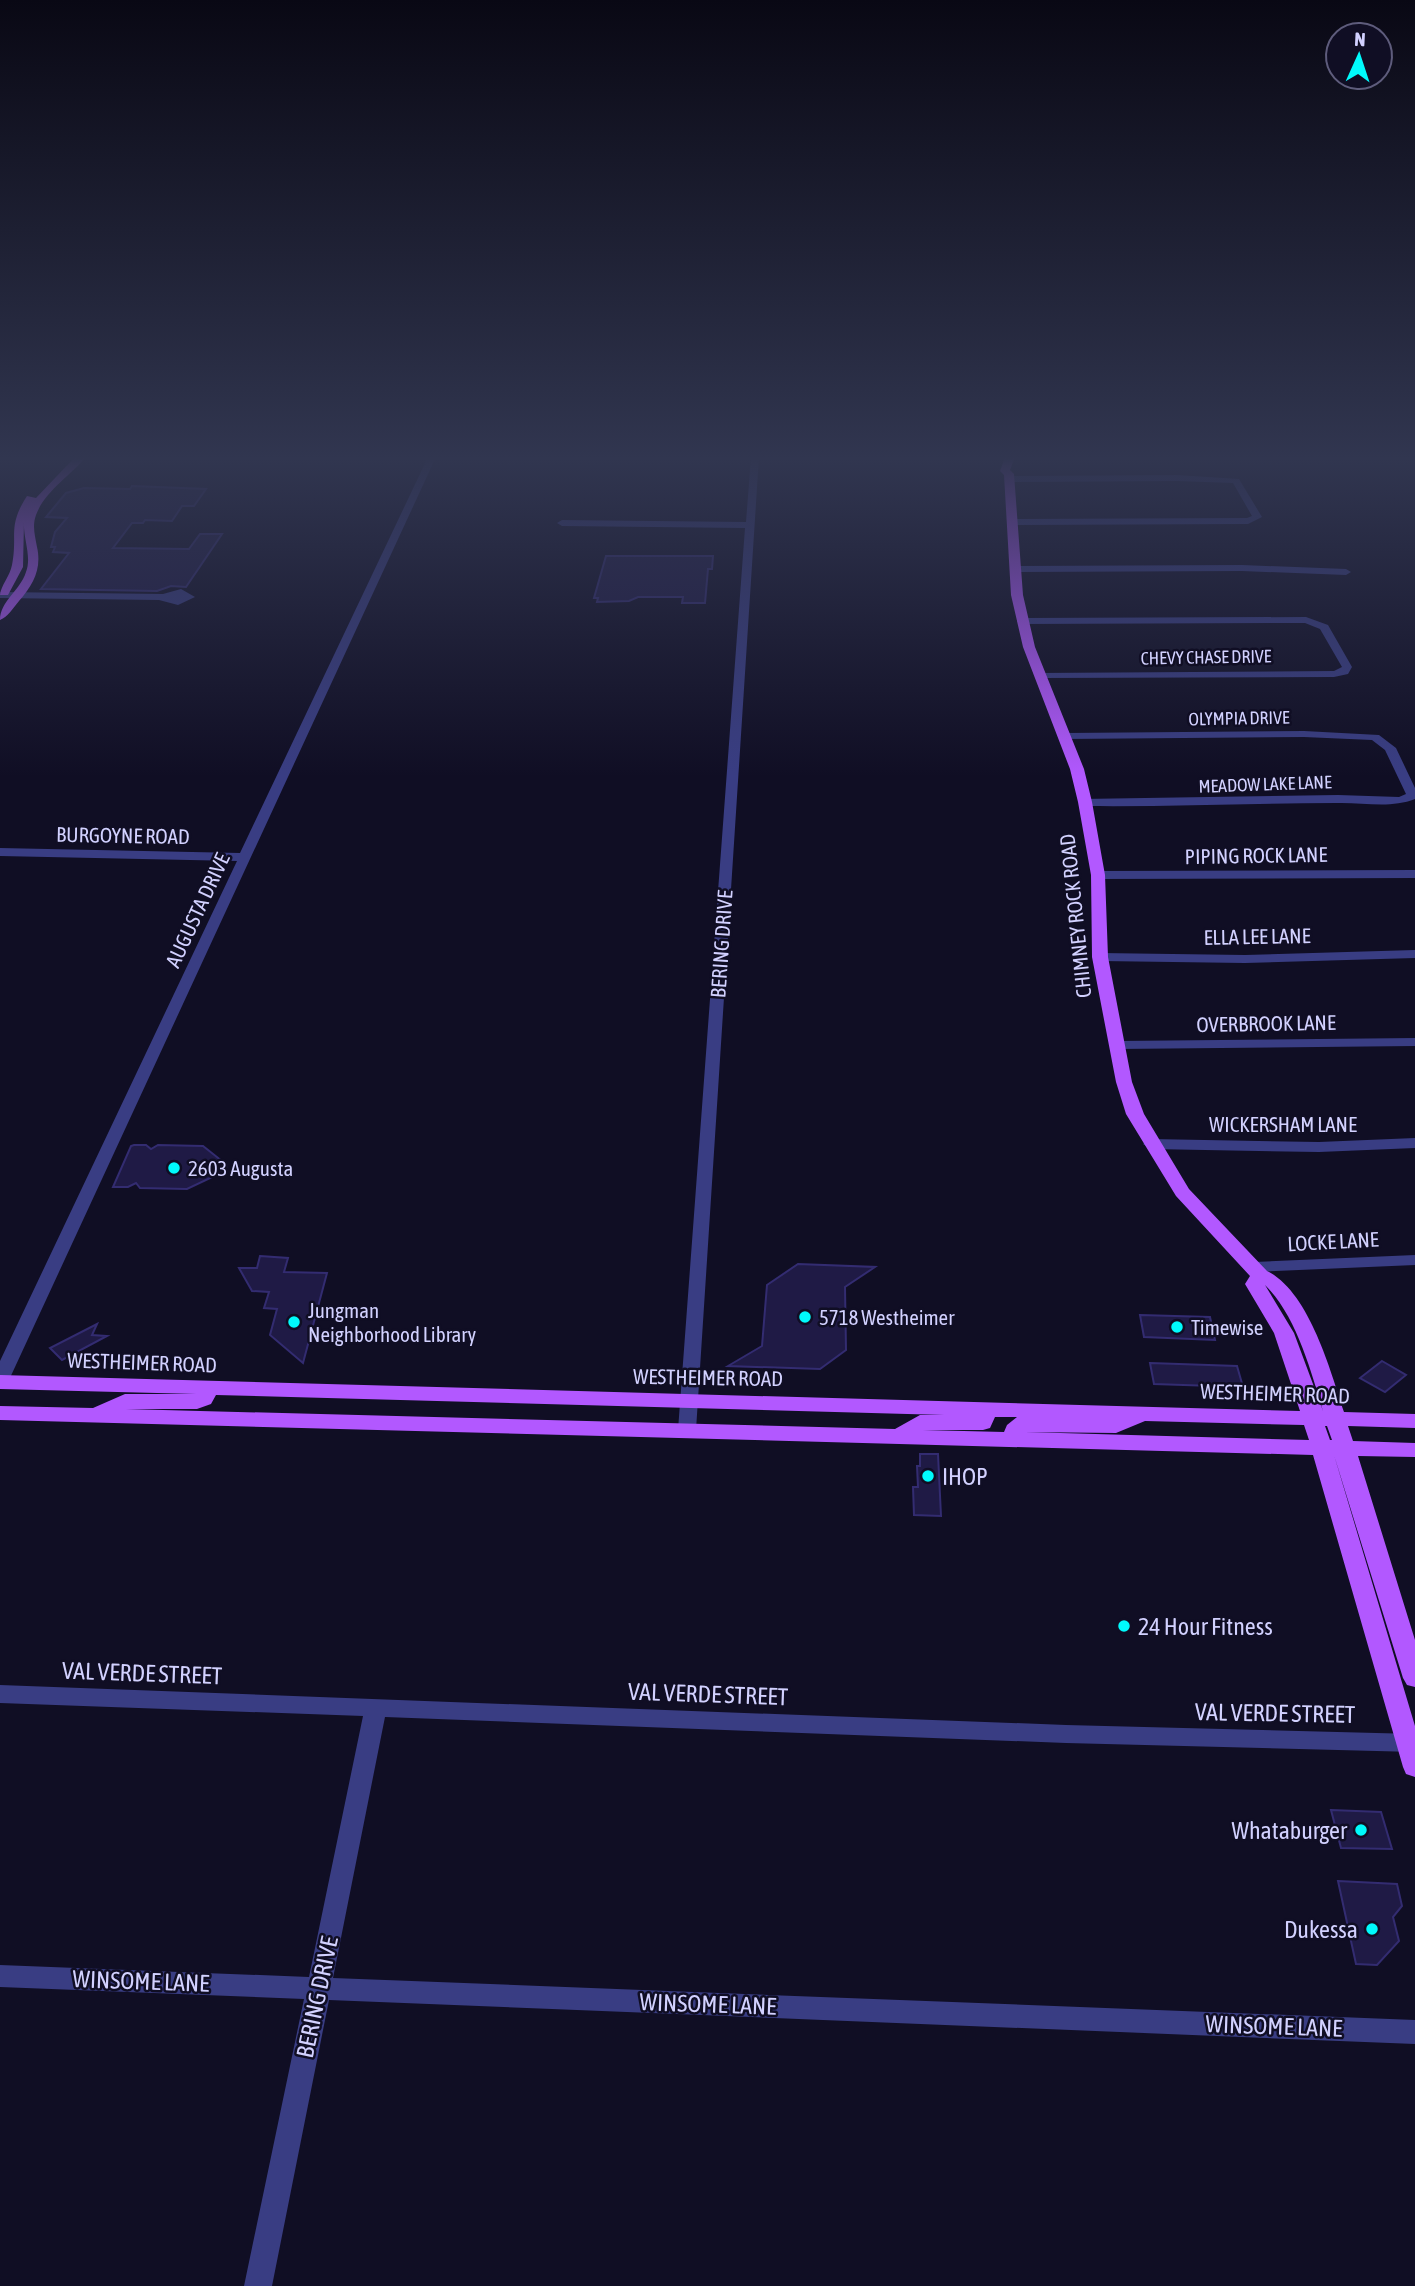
<svg xmlns="http://www.w3.org/2000/svg" width="1415" height="2286" viewBox="0 0 1415 2286" font-family="'Asap Condensed',sans-serif">
  <style>
    .building { fill: #1f1a45; stroke: #332c71; stroke-width: 2 }
    .lines { fill: none; stroke-linecap: round; stroke-linejoin: round }
    .minor { fill: #393d83; fill-rule: evenodd }
    .major { fill: #b258ff; fill-rule: evenodd }
    .poi-dot { fill: #00fafc; stroke: #100e24; stroke-width: 2.5 }
    .labels { text-anchor: middle; dominant-baseline: central; stroke-width: 5; stroke-linejoin: round; paint-order: stroke }
    .far-street-label { font-size: 18px; fill: #d2d1ff; stroke: #100e24 }
    .street-label { font-size: 21px; fill: #d2d1ff; stroke: #100e24 }
    .poi-label { font-size: 21px; fill: #d2d1ff; stroke: #100e24; text-anchor: start }
    .near-poi-label { font-size: 24px; fill: #d2d1ff; stroke: #100e24; text-anchor: start }
    .near-street-label { font-size: 24px; fill: #d2d1ff; stroke: #100e24 }
  </style>
  <rect width="100%" height="100%" fill="#100e24"/>
  <g class="building">
    <polygon points="132,486 206,489 194,506 182,506 172,521 145,520 143,523 132,523 113,548 189,549 200,534 222,534 186,587 171,586 157,591 41,589 69,553 53,552 55,547 51,547 55,532 67,518 46,517 66,493 84,488 130,489"/>
    <polygon points="606,556 713,556 712,569 708,569 705,603 682,603 683,597 638,597 629,601 597,602 598,598 594,598"/>
    <polygon points="134,1145 146,1145 151,1149 158,1145 203,1146 227,1165 225,1171 187,1189 140,1188 136,1183 128,1187 113,1187 131,1146"/>
    <polygon points="260,1256 288,1258 284,1272 327,1273 303,1363 270,1335 277,1309 264,1308 269,1292 252,1291 239,1268 257,1268"/>
    <polygon points="798,1264 875,1267 845,1287 846,1350 820,1369 728,1366 762,1346 767,1285"/>
    <polygon points="1140,1315 1210,1317 1215,1340 1144,1337"/>
    <polygon points="97,1324 92,1335 107,1336 62,1360 50,1348"/>
    <polygon points="1382,1361 1406,1375 1385,1392 1360,1378"/>
    <polygon points="1150,1363 1237,1366 1243,1387 1154,1384"/>
    <polygon points="920,1454 938,1454 941,1516 914,1515 913,1487 918,1487 917,1466 920,1466"/>
    <polygon points="1331,1810 1381,1812 1392,1849 1341,1848"/>
    <polygon points="1338,1881 1397,1884 1402,1906 1393,1917 1399,1941 1377,1965 1356,1964"/>
  </g>
  <g class="lines">
    <g class="minor">
      <polygon points="428,457 436,457 9,1380 6,1384 0,1386 0,1361 237,861 0,856 0,848 240,853"/>
      <polygon points="751,457 759,457 696,1430 694,1435 680,1435 678,1430 745,528 562,526 557,523 562,520 746,522"/>
      <polygon points="1177,475 1239,479 1262,517 1248,524 1014,525 1009,522 1014,519 1247,518 1252,516 1233,483 1177,481 1008,482 1004,479 1008,476"/>
      <polygon points="1242,565 1346,569 1351,572 1346,575 1242,571 1015,572 1010,569 1015,566"/>
      <polygon points="181,589 195,597 178,605 159,600 0,598 0,592 163,594"/>
      <polygon points="1306,617 1328,625 1352,667 1348,674 1334,677 1040,678 1036,677 1036,673 1334,671 1342,667 1320,629 1305,623 1022,624 1017,621 1022,618"/>
      <path d="M1304 731 1379 735 1396 748 1415 788V799C1390 809 1362 802 1336 803 1252 803 1169 807 1085 806L1081 805V799L1338 795 1399 797 1406 794 1385 750 1372 740 1304 737 1065 739 1059 736 1065 733Z"/>
      <polygon points="1415,870 1415,878 1098,879 1092,875 1098,871"/>
      <polygon points="1415,950 1415,958 1245,963 1100,961 1093,957 1100,953 1245,955"/>
      <polygon points="1415,1038 1415,1046 1118,1049 1111,1045 1118,1041"/>
      <polygon points="1415,1138 1415,1148 1319,1152 1151,1149 1143,1144 1151,1139 1319,1142"/>
      <polygon points="1415,1255 1415,1265 1254,1272 1245,1267 1254,1262"/>
      <polygon points="0,1685 1066,1725 1415,1734 1415,1752 1066,1743 385,1717 333,1978 1415,2020 1415,2044 329,2000 272,2286 244,2286 304,1999 0,1987 0,1965 309,1977 363,1716 0,1703"/>
    </g>
    <g class="major">
      <path d="M75 457H86C70 476 45 491 36 515 32 526 35 536 37 547 42 569 33 585 19 601 13 608 8 617 0 620 0 601 20 591 26 572 32 556 23 539 24 522L23 567 8 595H0C1 585 10 576 12 565 18 534 7 527 27 496L36 498Z"/>
      <path d="M1005 457H1015L1010 470 1014 474 1023 595 1035 647 1084 769 1092 802 1105 875 1108 957 1132 1082 1144 1114 1189 1189 1267 1271C1309 1292 1330 1369 1344 1412L1415 1414V1428L1348 1426 1353 1441 1415 1443V1457L1358 1456 1415 1640V1687L1407 1685 1403 1678 1334 1455 1415 1726V1777L1406 1774 1403 1767 1313 1455 0 1420V1406L93 1408 125 1394H196L0 1389V1375L1300 1411 1274 1333 1245 1284 1250 1276 1176 1196 1126 1114 1116 1082 1092 957 1091 875 1078 802 1070 769 1023 647 1011 595 1004 475 1000 471ZM1265 1285C1296 1315 1311 1371 1323 1411L1294 1333ZM216 1395 944 1415H920L895 1429 126 1409H197L211 1404ZM995 1417H1017L1007 1425 1004 1432 923 1430H983L990 1428ZM1145 1421 1304 1425 1309 1440 1025 1432 1116 1433ZM1325 1426H1327L1332 1440H1330Z"/>
    </g>
  </g>
  <linearGradient id="sky" x2="0" y2="1"><stop stop-color="#090814"/><stop offset="0.59" stop-color="#313650"/><stop offset="1" stop-color="#313650" stop-opacity="0"/></linearGradient>
  <rect width="1415" height="777" fill="url(#sky)"/>
  <g class="poi-dot">
    <circle cx="174" cy="1168" r="7"/>
    <circle cx="805" cy="1317" r="7"/>
    <circle cx="294" cy="1322" r="7"/>
    <circle cx="1177" cy="1327" r="7"/>
    <circle cx="928" cy="1476" r="7"/>
    <circle cx="1124" cy="1626" r="7"/>
    <circle cx="1361" cy="1830" r="7"/>
    <circle cx="1372" cy="1929" r="7"/>
  </g>
  <g class="labels">
    <g class="far-street-label">
      <text transform="translate(1206 657) rotate(-1)">CHEVY CHASE DRIVE</text>
      <text transform="translate(1239 718) rotate(-1)">OLYMPIA DRIVE</text>
      <text transform="translate(1265 784) rotate(-2)">MEADOW LAKE LANE</text>
    </g>
    <g class="street-label">
      <text transform="translate(123 835) rotate(1)">BURGOYNE ROAD</text>
      <text transform="translate(1256 855) rotate(-1)">PIPING ROCK LANE</text>
      <text transform="translate(197 910) rotate(-65)">AUGUSTA DRIVE</text>
      <text transform="translate(1075 916) rotate(-96)">CHIMNEY ROCK ROAD</text>
      <text transform="translate(1257 936) rotate(-1)">ELLA LEE LANE</text>
      <text transform="translate(721 944) rotate(-86)">BERING DRIVE</text>
      <text transform="translate(1266 1023) rotate(-1)">OVERBROOK LANE</text>
      <text x="1283" y="1124">WICKERSHAM LANE</text>
      <text transform="translate(1333 1241) rotate(-3)">LOCKE LANE</text>
      <text transform="translate(142 1362) rotate(2)">WESTHEIMER ROAD</text>
      <text transform="translate(708 1377) rotate(1)">WESTHEIMER ROAD</text>
      <text transform="translate(1275 1393) rotate(2)">WESTHEIMER ROAD</text>
    </g>
    <g class="poi-label">
      <text x="188" y="1168">2603 Augusta</text>
      <text x="308" y="1310">Jungman<tspan x="308" dy="24">Neighborhood Library</tspan></text>
      <text x="819" y="1317">5718 Westheimer</text>
      <text x="1191" y="1327">Timewise</text>
    </g>
    <g class="near-poi-label">
      <text x="942" y="1476">IHOP</text>
      <text x="1138" y="1626">24 Hour Fitness</text>
      <text x="1347" y="1830" text-anchor="end">Whataburger</text>
      <text x="1358" y="1929" text-anchor="end">Dukessa</text>
    </g>
    <g class="near-street-label">
      <text transform="translate(142 1673) rotate(2)">VAL VERDE STREET</text>
      <text transform="translate(708 1694) rotate(2)">VAL VERDE STREET</text>
      <text transform="translate(1275 1713) rotate(1)">VAL VERDE STREET</text>
      <text transform="translate(141 1981) rotate(2)">WINSOME LANE</text>
      <text transform="translate(317 1997) rotate(-78)">BERING DRIVE</text>
      <text transform="translate(708 2004) rotate(2)">WINSOME LANE</text>
      <text transform="translate(1274 2026) rotate(2)">WINSOME LANE</text>
    </g>
  </g>
  <g transform="translate(1359 56) rotate(3)"><circle r="33" fill="#100e24" stroke="#5e5c7c" stroke-width="2"/>
  <path d="M0-5L12 26L0 18L-12 26Z" fill="#00fafc"/>
  <text y="-10" font-size="19" font-weight="bold" text-anchor="middle" fill="#d2d1ff">N</text>
  </g>
</svg>
